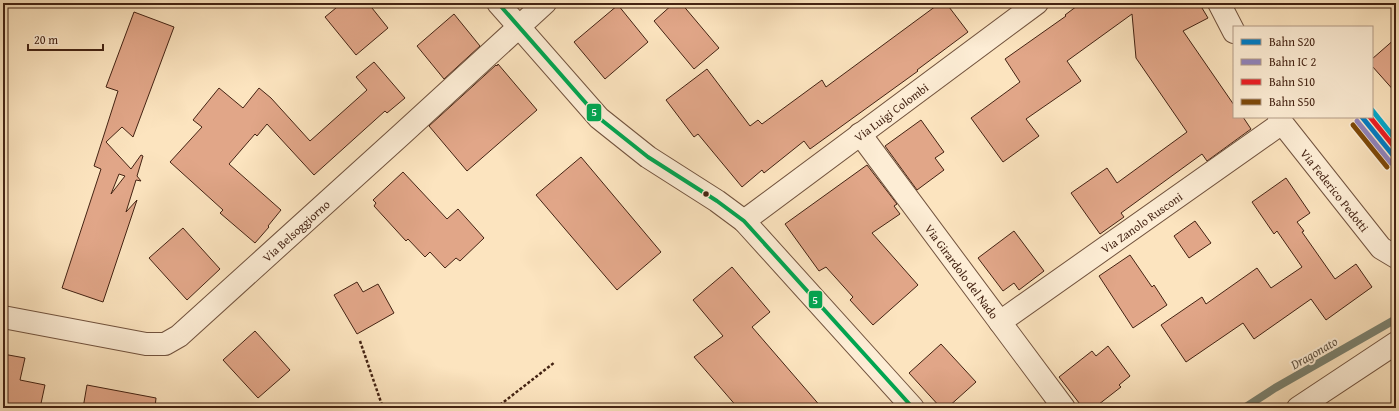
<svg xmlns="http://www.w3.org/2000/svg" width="1399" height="411" viewBox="0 0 1399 411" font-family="'Gentium Book Plus',serif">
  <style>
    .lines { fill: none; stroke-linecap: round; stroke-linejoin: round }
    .stream { stroke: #7b816f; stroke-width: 8 }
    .building { fill: #e1a688; stroke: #442313; fill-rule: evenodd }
    .street-casing { stroke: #72533e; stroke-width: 24 }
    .path { stroke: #442313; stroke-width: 2.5; stroke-dasharray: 3 2; stroke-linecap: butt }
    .street { stroke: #fdedd5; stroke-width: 22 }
    .bus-1-casing { stroke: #fdedd5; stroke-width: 7 }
    .bus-1 { stroke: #00a651; stroke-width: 4 }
    .rail-1-casing { stroke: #fdedd5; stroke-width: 8 }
    .rail-2-casing { stroke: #fdedd5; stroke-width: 8 }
    .rail-3-casing { stroke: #fdedd5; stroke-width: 8 }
    .rail-4-casing { stroke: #fdedd5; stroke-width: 8 }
    .rail-5-casing { stroke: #fdedd5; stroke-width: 8 }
    .rail-1 { stroke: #007dc6; stroke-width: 5 }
    .rail-2 { stroke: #9084bd; stroke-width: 5 }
    .rail-3 { stroke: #ed1c24; stroke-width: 5 }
    .rail-4 { stroke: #7d4808; stroke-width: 5 }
    .rail-5 { stroke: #00a9ce; stroke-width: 5 }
    .bus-dot { fill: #442313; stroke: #fdedd5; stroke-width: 1.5 }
    .labels { text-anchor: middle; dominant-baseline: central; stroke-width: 4; stroke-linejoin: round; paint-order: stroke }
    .street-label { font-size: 12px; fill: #442313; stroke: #fdedd5 }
    .water-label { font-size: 13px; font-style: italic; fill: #605241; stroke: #fdedd5 }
    .line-badge { stroke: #fdedd5; stroke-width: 1.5 }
    .badge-label { font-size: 11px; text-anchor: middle; font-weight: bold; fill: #fff }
  </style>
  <rect width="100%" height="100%" fill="#fce4bf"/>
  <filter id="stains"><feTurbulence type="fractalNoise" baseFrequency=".005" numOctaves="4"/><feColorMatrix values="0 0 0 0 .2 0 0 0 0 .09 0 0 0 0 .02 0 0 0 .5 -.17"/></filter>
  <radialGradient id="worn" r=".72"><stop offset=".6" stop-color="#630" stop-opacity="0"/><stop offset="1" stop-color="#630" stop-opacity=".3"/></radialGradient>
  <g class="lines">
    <polyline class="stream" points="1244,408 1275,388 1396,319"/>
  </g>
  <g class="building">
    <polygon points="342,3 368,3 388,28 356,55 325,17"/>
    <polygon points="674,3 681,3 719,48 694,69 654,21"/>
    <polygon points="940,3 946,3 968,32 917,70 918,71 810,149 804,141 764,173 762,170 742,187 698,134 694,137 666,100 707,69 750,126 758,120 762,124 822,80 826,87"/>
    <polygon points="1081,3 1199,3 1208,18 1183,31 1234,105 1234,117 1243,117 1251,129 1207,161 1202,154 1121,213 1124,217 1100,234 1071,193 1107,168 1117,183 1187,132 1136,58 1132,14 1067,61 1081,81 1026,119 1039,136 1003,162 971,118 1020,82 1005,59 1066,16 1065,15"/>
    <polygon points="618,5 648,42 605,79 574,42"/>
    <path d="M134 12 174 27 133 137 122 127 106 142 131 169 141 155 143 156 137 176 141 181 136 180 126 212 137 200 103 302 62 288 101 169 94 166 118 91 106 87ZM119 174 125 176 111 194Z"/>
    <polygon points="454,14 480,46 444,79 417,46"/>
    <polygon points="1396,38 1396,93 1372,66 1372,59"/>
    <polygon points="374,62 405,98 387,113 385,111 314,175 267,124 257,136 255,134 229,164 281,210 268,226 269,227 255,243 220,213 223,210 170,162 202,127 193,120 219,88 243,108 259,88 271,98 310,141 367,90 356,77"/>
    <polygon points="498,64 537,110 467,171 429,126 496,65 497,66"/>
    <polygon points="921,120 944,152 935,158 944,170 917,190 885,146"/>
    <polygon points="581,157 661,252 617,290 536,195"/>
    <polygon points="867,165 897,204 894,206 900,214 872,233 918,285 873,325 850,300 853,297 826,267 819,271 785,224"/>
    <polygon points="403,172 447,219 458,209 484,238 460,261 456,258 445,268 430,252 425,257 408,239 406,241 374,206 376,203 373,200"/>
    <polygon points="1286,178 1310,213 1297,222 1304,231 1302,232 1335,279 1356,264 1372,287 1326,320 1311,299 1254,339 1243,323 1186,362 1161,325 1202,297 1206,304 1257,268 1271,288 1302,267 1277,231 1274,234 1252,202"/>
    <polygon points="1195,221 1211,243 1189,258 1174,236"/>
    <polygon points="183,228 220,269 187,300 149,258"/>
    <polygon points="1014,231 1044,271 1019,290 1014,283 1003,291 978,258"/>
    <polygon points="1130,255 1152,287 1154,285 1167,305 1133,328 1099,276"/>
    <polygon points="732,267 770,312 752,327 822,408 738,408 694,357 723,336 693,300"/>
    <polygon points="357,282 363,292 378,284 394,313 357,334 334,295"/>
    <polygon points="255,331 290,370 258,398 223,360"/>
    <polygon points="941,344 976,382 947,408 941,408 909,373"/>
    <polygon points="1108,346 1130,376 1119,385 1121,387 1094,408 1083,408 1059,377 1092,351 1096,356"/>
    <polygon points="3,354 25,358 20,380 45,385 40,408 3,408"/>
    <polygon points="87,385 156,398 155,408 83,408"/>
  </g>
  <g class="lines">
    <defs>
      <g id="street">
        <polyline points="498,3 599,118 648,157 717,201 744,221 913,408"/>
        <polyline points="1219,3 1234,32"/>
        <path id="s1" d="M1279 117 1282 123 1381 248 1396 257"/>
        <path id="s2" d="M860 134 1064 408"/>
        <path id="s3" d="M744 221 1037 3"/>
        <path id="s4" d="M3 317 146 344H165L179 336 402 134 545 3"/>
        <path id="s5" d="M1000 322 1282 123"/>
        <polyline points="1298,408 1396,343"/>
      </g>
    </defs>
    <use href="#street" class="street-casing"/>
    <g class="path">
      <polyline points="360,341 383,408"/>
      <polyline points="496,408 555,362"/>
    </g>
    <use href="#street" class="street"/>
    <defs>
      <polyline id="bus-1" points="498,3 599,118 648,157 717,201 744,221 913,408"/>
    </defs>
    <use href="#bus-1" class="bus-1-casing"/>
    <use href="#bus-1" class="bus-1"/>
    <defs>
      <polyline id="rail-1" points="1362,117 1396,159"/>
      <polyline id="rail-2" points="1357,121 1391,163"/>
      <polyline id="rail-3" points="1370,117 1396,149"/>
      <polyline id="rail-4" points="1353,125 1387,167"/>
      <polyline id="rail-5" points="1372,110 1396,140"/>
    </defs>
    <use href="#rail-1" class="rail-1-casing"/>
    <use href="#rail-2" class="rail-2-casing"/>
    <use href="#rail-3" class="rail-3-casing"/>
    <use href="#rail-4" class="rail-4-casing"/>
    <use href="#rail-5" class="rail-5-casing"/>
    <use href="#rail-1" class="rail-1"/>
    <use href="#rail-2" class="rail-2"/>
    <use href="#rail-3" class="rail-3"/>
    <use href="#rail-4" class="rail-4"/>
    <use href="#rail-5" class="rail-5"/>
  </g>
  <circle class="bus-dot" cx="706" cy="194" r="3.5"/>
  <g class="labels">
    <g class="street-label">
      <text stroke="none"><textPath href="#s3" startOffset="183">Via Luigi Colombi</textPath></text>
      <text stroke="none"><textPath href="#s1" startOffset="92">Via Federico Pedotti</textPath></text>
      <text stroke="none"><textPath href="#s5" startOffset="173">Via Zanolo Rusconi</textPath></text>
      <text stroke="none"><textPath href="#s4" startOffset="338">Via Belsoggiorno</textPath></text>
      <text stroke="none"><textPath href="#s2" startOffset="171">Via Girardolo del Nado</textPath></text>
    </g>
    <g class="water-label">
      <text transform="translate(1314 353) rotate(-30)">Dragonato</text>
    </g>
  </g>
  <g class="line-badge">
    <rect x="586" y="103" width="16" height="19" rx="4" fill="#00a651"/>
    <rect x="808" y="290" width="15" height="19" rx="4" fill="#00a651"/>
  </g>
  <g class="badge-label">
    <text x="594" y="116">5</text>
    <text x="815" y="304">5</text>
  </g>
  <rect width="1399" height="411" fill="none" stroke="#fce4bf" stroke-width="16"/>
  <rect x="4" y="4" width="1391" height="403" fill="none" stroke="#442313" stroke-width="2"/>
  <rect x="8" y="8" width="1383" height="395" fill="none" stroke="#442313"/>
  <rect x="1233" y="26" width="140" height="92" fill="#fdedd5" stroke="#b39c87"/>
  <rect x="1241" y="39" width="20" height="6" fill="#007dc6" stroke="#b39c87"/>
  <text x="1269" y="46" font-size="12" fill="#442313">Bahn S20</text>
  <rect x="1241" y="59" width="20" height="6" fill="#9084bd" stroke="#b39c87"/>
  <text x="1269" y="66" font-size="12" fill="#442313">Bahn IC 2</text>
  <rect x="1241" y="79" width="20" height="6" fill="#ed1c24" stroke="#b39c87"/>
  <text x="1269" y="86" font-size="12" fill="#442313">Bahn S10</text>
  <rect x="1241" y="99" width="20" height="6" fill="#7d4808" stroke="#b39c87"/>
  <text x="1269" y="106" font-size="12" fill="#442313">Bahn S50</text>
  <path d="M28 44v6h75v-6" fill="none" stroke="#442313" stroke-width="2"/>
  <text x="34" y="44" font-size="12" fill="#442313" stroke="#fdedd5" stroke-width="3" paint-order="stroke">20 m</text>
  <rect width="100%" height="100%" filter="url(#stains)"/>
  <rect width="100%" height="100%" fill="url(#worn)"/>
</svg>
